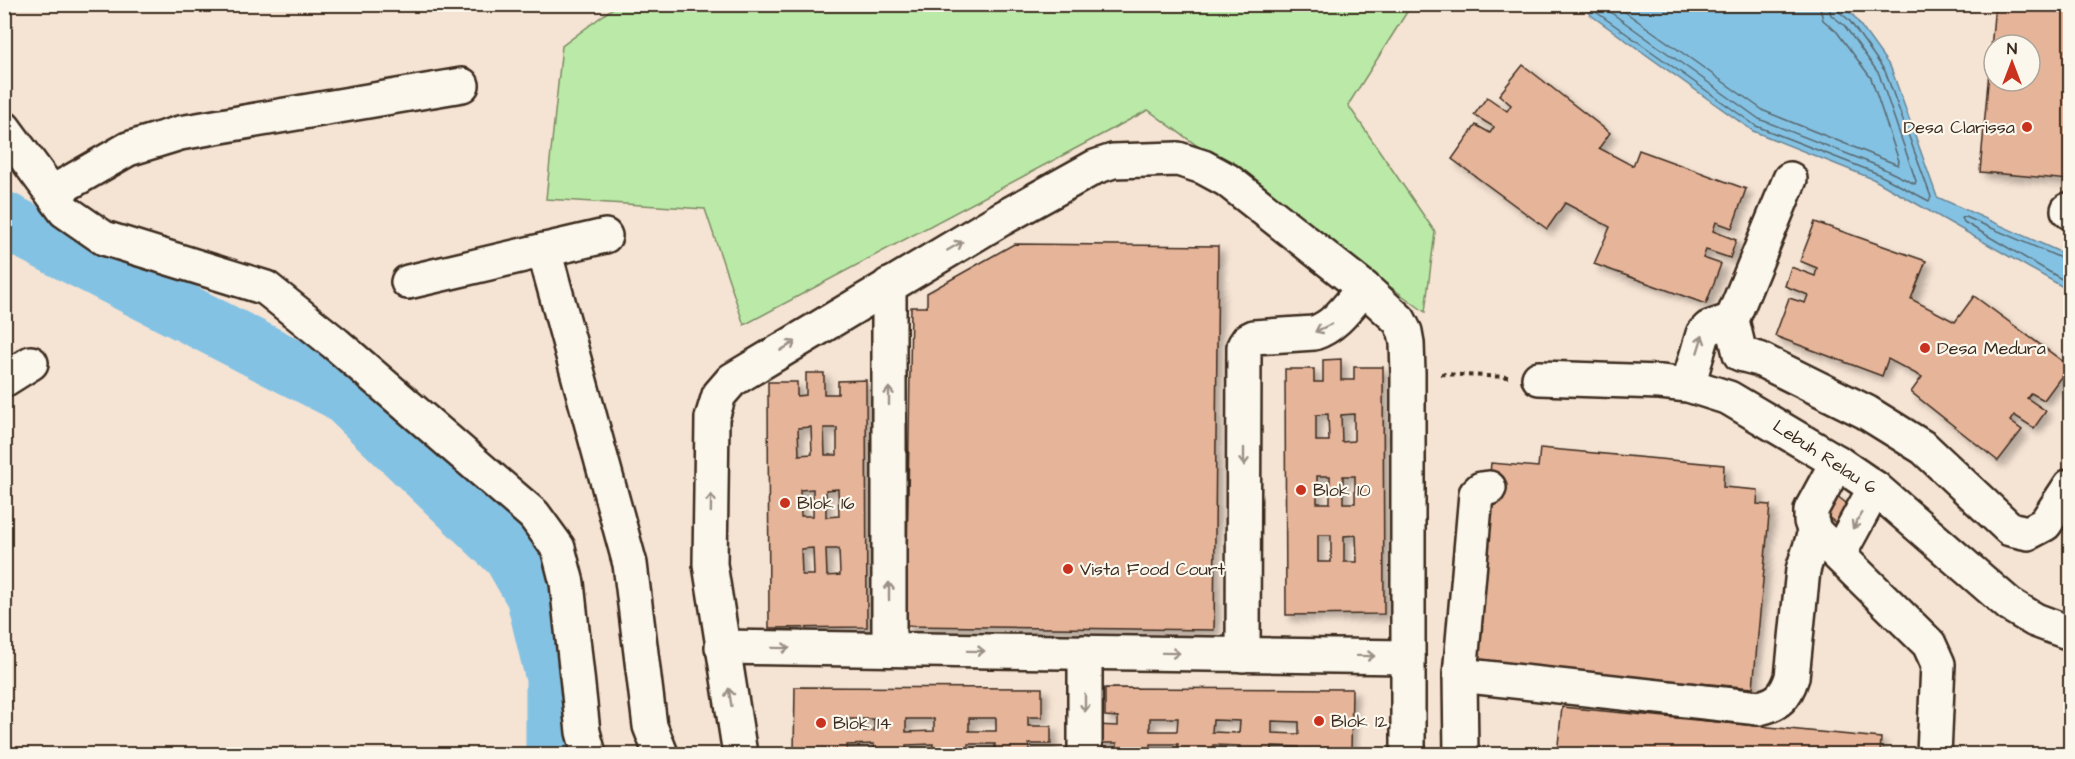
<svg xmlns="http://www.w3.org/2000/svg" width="2075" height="759" viewBox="0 0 2075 759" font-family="'Architects Daughter',sans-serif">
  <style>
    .green { fill: #bbeaa8; stroke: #7b8a63; stroke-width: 1.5 }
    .water { fill: #84c2e4; stroke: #678595; stroke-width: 1.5 }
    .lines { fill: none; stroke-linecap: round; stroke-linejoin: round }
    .shore { stroke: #58676d; stroke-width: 1.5 }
    .river { stroke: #84c2e4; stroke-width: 57 }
    .building { fill: #e6b499; stroke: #3b2a1e; stroke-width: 1.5; fill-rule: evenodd; filter: url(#shadow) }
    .minor-casing { stroke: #3b2a1e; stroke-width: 38 }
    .path { stroke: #3b2a1e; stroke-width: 4; stroke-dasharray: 4.5 4.5; stroke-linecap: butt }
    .minor { stroke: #fbf7ec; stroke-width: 33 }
    .oneway { stroke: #9b9085 }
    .poi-dot { fill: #c8321e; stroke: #fbf7ec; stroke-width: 2 }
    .labels { text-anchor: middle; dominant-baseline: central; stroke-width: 4.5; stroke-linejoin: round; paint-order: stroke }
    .poi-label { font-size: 18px; fill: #3b2a1e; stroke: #fbf7ec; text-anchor: start }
    .street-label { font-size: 18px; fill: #3b2a1e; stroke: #fbf7ec }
  </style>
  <defs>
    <filter id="shadow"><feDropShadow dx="5.5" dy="5.5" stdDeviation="3" flood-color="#0004"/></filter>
  </defs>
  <rect width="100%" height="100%" fill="#f5e3d3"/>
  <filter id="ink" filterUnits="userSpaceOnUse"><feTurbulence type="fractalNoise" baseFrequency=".0167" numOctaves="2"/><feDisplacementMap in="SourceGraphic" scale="12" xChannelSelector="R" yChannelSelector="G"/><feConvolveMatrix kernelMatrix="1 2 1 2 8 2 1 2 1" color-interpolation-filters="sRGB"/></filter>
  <g filter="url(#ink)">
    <polygon class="green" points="1412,4 1348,105 1435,232 1425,312 1148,110 744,325 705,209 546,199 562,46 617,5"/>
    <polygon class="water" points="1581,5 1838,5 1853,15 1891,68 1937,197 2069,256 2070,291 1873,179 1753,131 1592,16"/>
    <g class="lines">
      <g class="shore">
        <polyline points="1589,4 1596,12 1756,126 1876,173 1929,201 1931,197 1885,71 1849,20 1837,10 1835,4"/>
        <polyline points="1599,4 1759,119 1878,166 1915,184 1916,181 1879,74 1844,25 1831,15 1828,4"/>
        <polyline points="1614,4 1764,111 1898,165 1899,161 1871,78 1837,32 1823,20 1819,4"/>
        <polyline points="2070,262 1966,217 1962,218 1964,222 2070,284"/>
      </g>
      <polyline class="river" points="4,220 342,393 511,555 534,595 554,678 554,754"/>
    </g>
    <g class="building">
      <path d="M1995 4H2070V180L1980 172ZM1994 45H2030V81H1994Z"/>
      <polygon points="1523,65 1610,133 1599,148 1633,166 1639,150 1746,189 1732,228 1716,222 1713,231 1736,240 1730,258 1706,250 1703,258 1721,264 1706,304 1594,264 1610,227 1565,203 1547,229 1452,159 1476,125 1490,133 1494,127 1474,115 1487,97 1507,111 1511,105 1499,95"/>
      <polygon points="1815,222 1926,261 1911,299 1955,322 1974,296 2069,366 2044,400 2031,393 2027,398 2046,411 2034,428 2014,415 2010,421 2022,430 1998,461 1911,392 1922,377 1888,359 1882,376 1775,336 1789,298 1805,303 1808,295 1785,286 1791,267 1815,276 1817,268 1800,261"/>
      <polygon points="1014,244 1218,246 1214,630 906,626 911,307 927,307 927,293"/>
      <path d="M1341 359V380H1354V367H1383L1384 614 1286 615 1285 369H1314V382H1323V360ZM1328 414 1329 441H1316V415ZM1354 414V441L1342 442 1341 415ZM1317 476H1330V503H1317ZM1343 476H1355V503H1343ZM1318 535H1331V562H1318ZM1356 535 1357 562H1344V536Z"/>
      <path d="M806 373H824V394H838V381L866 380 867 627 769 628 768 382H797V396L806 395ZM811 427 812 454 799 455 798 428ZM824 428H837V455H825ZM813 489V516H801L800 490ZM838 489 839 516 826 517V490ZM813 548 814 575H802L801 549ZM826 549H839L840 575 827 576Z"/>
      <polygon points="1540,448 1724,465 1723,487 1758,490 1757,504 1770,505 1753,688 1472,662 1491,463 1538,467"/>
      <polygon points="1836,495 1851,507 1837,524 1822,512"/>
      <path d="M795 687 1042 688V717H1028V726H1051V744H1029V754H995V744H968V754H933V744L906 745V754H874V744L847 745V754H794ZM969 718H996V731H969ZM847 719H874V731L847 732ZM906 719H934V731L906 732Z"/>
      <path d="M1105 688 1352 689 1351 754H1299V747L1272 746V754H1240V746L1213 745 1212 754H1177L1178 744H1151L1150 754H1117V743H1095V725L1118 726V717L1105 716ZM1150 718H1178L1177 731H1150ZM1213 720 1240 721 1239 733 1212 732ZM1272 721 1299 722V734L1272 733Z"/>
      <polygon points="1562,707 1881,738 1880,754 1557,754"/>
    </g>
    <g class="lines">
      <defs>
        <g id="minor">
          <polyline points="4,128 65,211 104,238 266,288 336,344 534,515 558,548 567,583 583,732 589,754"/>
          <polyline points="1790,179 1732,320 1740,354 1759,359 1866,412 1924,448 2010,529 2028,533 2045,524 2070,486"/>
          <polyline points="53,192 128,149 180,133 462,85"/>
          <polyline points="2068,210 2070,212"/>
          <polyline points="544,250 630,564 650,726 661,754"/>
          <polyline points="408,282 605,236"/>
          <polyline points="889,285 889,649"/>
          <polyline points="1539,378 1660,382 1688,385 1729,398 1837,462 1875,488 2010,605 2035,620 2070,633"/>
          <polyline points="4,380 31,363"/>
          <polyline points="1688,385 1703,334 1709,328 1732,320"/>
          <polyline points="1837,462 1811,510 1811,521 1815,532 1929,644 1938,664 1934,754"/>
          <polyline points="1839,554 1875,488"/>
          <polyline points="722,647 1408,657"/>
          <polyline points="1085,652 1085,754"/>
          <path d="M1243 655 1244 346 1248 340 1254 337 1314 333C1336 326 1349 305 1364 288"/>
          <path d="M1460 675 1759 708C1778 704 1786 696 1792 677L1803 570 1815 532"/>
          <polyline points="740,754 710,564 712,418 719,395 732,380 1001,219 1095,167 1113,161 1178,159 1203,167 1227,180 1364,288 1399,320 1405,332 1407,343 1408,373 1408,754"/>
          <polyline points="1461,754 1460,675 1476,494 1481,489 1489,488"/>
        </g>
      </defs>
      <use href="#minor" class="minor-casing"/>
      <polyline class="path" points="1441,374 1508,377"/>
      <use href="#minor" class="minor"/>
    </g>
    <defs><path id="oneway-shaft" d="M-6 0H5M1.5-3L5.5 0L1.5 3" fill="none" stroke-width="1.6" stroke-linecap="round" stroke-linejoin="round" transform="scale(1.5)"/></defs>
    <g class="oneway">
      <use href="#oneway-shaft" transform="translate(955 246) rotate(-30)"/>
      <use href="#oneway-shaft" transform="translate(1323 328) rotate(154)"/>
      <use href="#oneway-shaft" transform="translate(1700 344) rotate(-73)"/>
      <use href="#oneway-shaft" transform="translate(788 346) rotate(-31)"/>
      <use href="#oneway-shaft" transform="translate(889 396) rotate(-90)"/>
      <use href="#oneway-shaft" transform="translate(1244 457) rotate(90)"/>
      <use href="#oneway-shaft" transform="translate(711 503) rotate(-89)"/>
      <use href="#oneway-shaft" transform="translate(1857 521) rotate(119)"/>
      <use href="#oneway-shaft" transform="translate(889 591) rotate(-90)"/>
      <use href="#oneway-shaft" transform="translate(781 648) rotate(1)"/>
      <use href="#oneway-shaft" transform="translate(976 651) rotate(1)"/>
      <use href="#oneway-shaft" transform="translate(1171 653) rotate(1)"/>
      <use href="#oneway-shaft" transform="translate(1366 656) rotate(1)"/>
      <use href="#oneway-shaft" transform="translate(730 697) rotate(-99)"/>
      <use href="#oneway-shaft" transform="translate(1085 703) rotate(90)"/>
    </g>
  </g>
  <g class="poi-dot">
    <circle cx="2027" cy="127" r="6"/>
    <circle cx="1925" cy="348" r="6"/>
    <circle cx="1301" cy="490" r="6"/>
    <circle cx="785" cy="503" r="6"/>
    <circle cx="1068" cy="569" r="6"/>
    <circle cx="1319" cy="721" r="6"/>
    <circle cx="821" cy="723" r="6"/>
  </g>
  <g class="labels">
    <g class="poi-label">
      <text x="2015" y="127" text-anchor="end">Desa Clarissa</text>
      <text x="1937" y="348">Desa Medura</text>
      <text x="1313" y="490">Blok 10</text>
      <text x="797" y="503">Blok 16</text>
      <text x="1080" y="569">Vista Food Court</text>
      <text x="1331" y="721">Blok 12</text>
      <text x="833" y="723">Blok 14</text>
    </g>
    <g class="street-label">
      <text transform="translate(1825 457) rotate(33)">Lebuh Relau 6</text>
    </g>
  </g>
  <rect width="2075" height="759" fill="none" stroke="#fbf7ec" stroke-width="24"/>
  <rect x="12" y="12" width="2051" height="735" fill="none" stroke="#3b2a1e" stroke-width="2" filter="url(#ink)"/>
  <g transform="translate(2012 63)"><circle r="28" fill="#fbf7ec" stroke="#aea59a" stroke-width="1.5"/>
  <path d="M0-4.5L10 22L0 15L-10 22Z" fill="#c8321e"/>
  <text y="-9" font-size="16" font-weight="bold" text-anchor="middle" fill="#3b2a1e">N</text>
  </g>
</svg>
